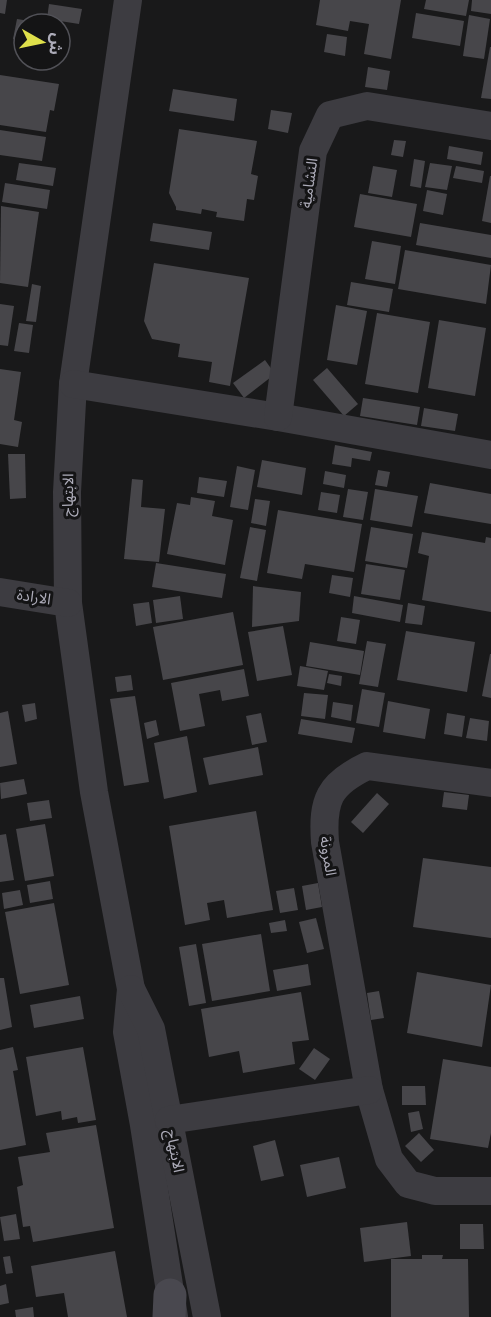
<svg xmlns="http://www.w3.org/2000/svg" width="491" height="1317" viewBox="0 0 491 1317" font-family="'Fira Sans Condensed','Noto Sans Arabic',sans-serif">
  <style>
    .building { fill: #47464a }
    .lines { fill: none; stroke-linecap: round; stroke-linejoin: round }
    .street { stroke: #3d3c41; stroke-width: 28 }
    .secondary { stroke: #49484f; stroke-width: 33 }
    .labels { text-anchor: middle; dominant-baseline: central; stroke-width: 6; stroke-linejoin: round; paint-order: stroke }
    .street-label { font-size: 15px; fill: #adacb9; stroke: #141415 }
  </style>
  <rect width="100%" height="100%" fill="#19191a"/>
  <g class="building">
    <polygon points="0,0 7,0 5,14 0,13"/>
    <polygon points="320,0 401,0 391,59 364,54 369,24 350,21 348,31 316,25"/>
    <polygon points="426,0 469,0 466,16 424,9"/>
    <polygon points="472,0 491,0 491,14 471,11"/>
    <polygon points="49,4 82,9 79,24 47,19"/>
    <polygon points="416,13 464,21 460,46 412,38"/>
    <polygon points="469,15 490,19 484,59 463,56"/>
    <polygon points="17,19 42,23 42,24 24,24 24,40 13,39"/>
    <polygon points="327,34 347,37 345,56 324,52"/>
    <polygon points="490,47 491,47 491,99 481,98"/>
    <polygon points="368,67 390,71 387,90 365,87"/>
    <polygon points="0,75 59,84 54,111 50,110 46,132 0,125"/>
    <polygon points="173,89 237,99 234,121 169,111"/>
    <polygon points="271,110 292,113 288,133 268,129"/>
    <polygon points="179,129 257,141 251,174 258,176 254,200 247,199 244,221 216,217 217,212 202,209 201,214 176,210 176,207 169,193"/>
    <polygon points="0,130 46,137 42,161 0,155"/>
    <polygon points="394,140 406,141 403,157 391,155"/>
    <polygon points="449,146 483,152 481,165 447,159"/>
    <polygon points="414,159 425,161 421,188 410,186"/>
    <polygon points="19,163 56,168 53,186 16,180"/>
    <polygon points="430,163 452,166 447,190 425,187"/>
    <polygon points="373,166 397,170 392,197 368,193"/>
    <polygon points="456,166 484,171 482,183 453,178"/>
    <polygon points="490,176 491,176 491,223 482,221"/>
    <polygon points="5,183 50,190 47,209 2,202"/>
    <polygon points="427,190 447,194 443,215 423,211"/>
    <polygon points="360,194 417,204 411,237 354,227"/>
    <polygon points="1,206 39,212 28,287 0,283"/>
    <polygon points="153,223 212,232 209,250 150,241"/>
    <polygon points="420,223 491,235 491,258 416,245"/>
    <polygon points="372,241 401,246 395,284 365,279"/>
    <polygon points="405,250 491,265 486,304 398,289"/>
    <polygon points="154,263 249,278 230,386 209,382 212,362 178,357 180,344 152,339 144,321"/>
    <polygon points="351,282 393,289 389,312 347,305"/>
    <polygon points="32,284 41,286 36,322 26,321"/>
    <polygon points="0,304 14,306 8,346 0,345"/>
    <polygon points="336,305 367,311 357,365 327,360"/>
    <polygon points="377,313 430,322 418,393 365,384"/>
    <polygon points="439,320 486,328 475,396 428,388"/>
    <polygon points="19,323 33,325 29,353 14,351"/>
    <polygon points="265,360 275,374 244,398 233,383"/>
    <polygon points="327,368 358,404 344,416 313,380"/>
    <polygon points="0,369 21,372 14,420 22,422 18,447 0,444"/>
    <polygon points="363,398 420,407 417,425 360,416"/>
    <polygon points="424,408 458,414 455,431 421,426"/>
    <polygon points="335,445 372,452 370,461 352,458 351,467 332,464"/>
    <polygon points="8,454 25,454 26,498 10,499"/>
    <polygon points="262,460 306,468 302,495 257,487"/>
    <polygon points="237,466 255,470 248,510 230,507"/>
    <polygon points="378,470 390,472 387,487 375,485"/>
    <polygon points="325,471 346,475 344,488 323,484"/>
    <polygon points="199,477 227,481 224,497 197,493"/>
    <polygon points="132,479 143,480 141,507 165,509 159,562 124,559"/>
    <polygon points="430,483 491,494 491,524 424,513"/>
    <polygon points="348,489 368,492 363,520 343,517"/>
    <polygon points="375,489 418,496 412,527 370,520"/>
    <polygon points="321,492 340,495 337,513 318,510"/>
    <polygon points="191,497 215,501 212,516 233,520 225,565 167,554 177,503 190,505"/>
    <polygon points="255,499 270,501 266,526 251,523"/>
    <polygon points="278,510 362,524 354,572 305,564 302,579 267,573"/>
    <polygon points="250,527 266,530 257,581 240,578"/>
    <polygon points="371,527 413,534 407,568 365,561"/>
    <polygon points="422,532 485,543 486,537 491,538 491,612 422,600 429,556 418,553"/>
    <polygon points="156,563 226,574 222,598 152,587"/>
    <polygon points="366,564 405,570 400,600 361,594"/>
    <polygon points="332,575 353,578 350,597 329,593"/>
    <polygon points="253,586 301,592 299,621 252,627"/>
    <polygon points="180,596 183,619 156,623 153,600"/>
    <polygon points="354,596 403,605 400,622 352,613"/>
    <polygon points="149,602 152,623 136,626 133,604"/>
    <polygon points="408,603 425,606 422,625 405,623"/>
    <polygon points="233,612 243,665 163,680 153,627"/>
    <polygon points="341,617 360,620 356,644 337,641"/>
    <polygon points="283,626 292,675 257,681 248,632"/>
    <polygon points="406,631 475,642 467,692 397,680"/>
    <polygon points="367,641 386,644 378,687 359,684"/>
    <polygon points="310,642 364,651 360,675 306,666"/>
    <polygon points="490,654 491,654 491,698 482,696"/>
    <polygon points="300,666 328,671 324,690 297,686"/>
    <polygon points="244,669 249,696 222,701 220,690 199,694 205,726 180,731 171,683"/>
    <polygon points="329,674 342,676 341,686 327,683"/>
    <polygon points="131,675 133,690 117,692 115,677"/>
    <polygon points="362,689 385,693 379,727 356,723"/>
    <polygon points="304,693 328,695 325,719 301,716"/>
    <polygon points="135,696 149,782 124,786 110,699"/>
    <polygon points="388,701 430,709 425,739 383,732"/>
    <polygon points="333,702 353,705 351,721 331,717"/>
    <polygon points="35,703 37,719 25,722 22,705"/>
    <polygon points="8,711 17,764 0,767 0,713"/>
    <polygon points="261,713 267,742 252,745 246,716"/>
    <polygon points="447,713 465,716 462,737 444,734"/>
    <polygon points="470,718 489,721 487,741 466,738"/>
    <polygon points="301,719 355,728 352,743 298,734"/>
    <polygon points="156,720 159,735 147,739 144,723"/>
    <polygon points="187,736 197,792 164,799 154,743"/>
    <polygon points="258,747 263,775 209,785 203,758"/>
    <polygon points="24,779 27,794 1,799 0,783"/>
    <polygon points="444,792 469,795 467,810 442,807"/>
    <polygon points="377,793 389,804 363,833 351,822"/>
    <polygon points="49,800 52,818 30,821 27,803"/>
    <polygon points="256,811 273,910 227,918 224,900 207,903 210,920 185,925 169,826"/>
    <polygon points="45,824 54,876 25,881 16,829"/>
    <polygon points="6,834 14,880 0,882 0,835"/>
    <polygon points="423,858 491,867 491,938 413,927"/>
    <polygon points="50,881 53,899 30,903 27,885"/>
    <polygon points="318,883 322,907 306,910 302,886"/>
    <polygon points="294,888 298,910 280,913 276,891"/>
    <polygon points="20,890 23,905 4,909 2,893"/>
    <polygon points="54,903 69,985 20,994 5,912"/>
    <polygon points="316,918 324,949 307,953 299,922"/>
    <polygon points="285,920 287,931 271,933 269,923"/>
    <polygon points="261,934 270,991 212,1001 202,944"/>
    <polygon points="196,944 206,1003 189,1006 179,947"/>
    <polygon points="308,964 311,985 277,991 273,970"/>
    <polygon points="417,972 491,985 482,1047 407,1033"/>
    <polygon points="0,978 4,978 12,1027 0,1030"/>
    <polygon points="379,991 384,1018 371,1020 367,993"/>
    <polygon points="301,992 309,1040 292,1042 295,1064 243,1073 239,1051 209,1057 201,1009"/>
    <polygon points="80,996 84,1019 34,1028 30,1005"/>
    <polygon points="13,1047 18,1070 13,1071 26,1145 0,1150 0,1050"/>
    <polygon points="83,1047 96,1120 78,1123 77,1117 62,1120 61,1111 36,1116 26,1057"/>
    <polygon points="314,1048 330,1059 315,1080 299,1069"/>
    <polygon points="443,1059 491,1067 491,1133 488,1148 430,1139"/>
    <polygon points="402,1086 425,1086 426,1105 402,1105"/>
    <polygon points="419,1111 423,1129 411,1132 408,1113"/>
    <polygon points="96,1125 114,1228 33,1242 30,1226 23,1227 17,1187 23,1185 18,1157 50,1152 46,1133"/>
    <polygon points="419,1133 434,1150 421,1162 405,1146"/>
    <polygon points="275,1140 284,1176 261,1181 253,1146"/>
    <polygon points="339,1157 346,1188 307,1197 300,1165"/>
    <polygon points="16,1214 20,1239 4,1241 0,1217"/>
    <polygon points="407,1222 411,1256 364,1262 360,1228"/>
    <polygon points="460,1224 483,1224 484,1249 460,1249"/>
    <polygon points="115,1251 127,1317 68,1317 64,1293 36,1297 31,1266"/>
    <polygon points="422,1255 443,1255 442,1259 468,1259 469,1317 391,1317 391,1259 422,1259"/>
    <polygon points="10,1256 13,1273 6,1274 3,1257"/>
    <polygon points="6,1284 9,1303 0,1305 0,1286"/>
    <polygon points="33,1307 34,1317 16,1317 15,1310"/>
  </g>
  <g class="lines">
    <g class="street">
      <polyline points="128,0 73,384 67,492 68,603 94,792 131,989 127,1032 144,1125 174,1317"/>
      <polyline points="73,384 278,417 491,455"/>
      <polyline points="278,417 313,151 330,115 367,106 491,126"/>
      <polyline points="0,592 68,603"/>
      <path d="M491 783 367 766C329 784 322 800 325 842L369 1090 389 1159 408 1184 435 1191H491"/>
      <polyline points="131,989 151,1029 207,1317"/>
      <polyline points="169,1120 369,1090"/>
    </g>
    <polyline class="secondary" points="169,1317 170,1295"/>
  </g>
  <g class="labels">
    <g class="street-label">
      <text transform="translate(309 183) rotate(-82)">النشامية</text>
      <text transform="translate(68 495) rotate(-89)">الابتهاج</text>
      <text transform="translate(34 597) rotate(9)">الارادة</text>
      <text transform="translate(328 856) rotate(81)">المرونة</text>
      <text transform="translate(175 1151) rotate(79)">الابتهاج</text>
    </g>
  </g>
  <g transform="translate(42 42) rotate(99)"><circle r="28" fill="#141415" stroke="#515157" stroke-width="1.5"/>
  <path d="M0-4.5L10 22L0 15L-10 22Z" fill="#dfe04b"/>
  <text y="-9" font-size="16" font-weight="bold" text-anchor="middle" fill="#adacb9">ش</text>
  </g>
</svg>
